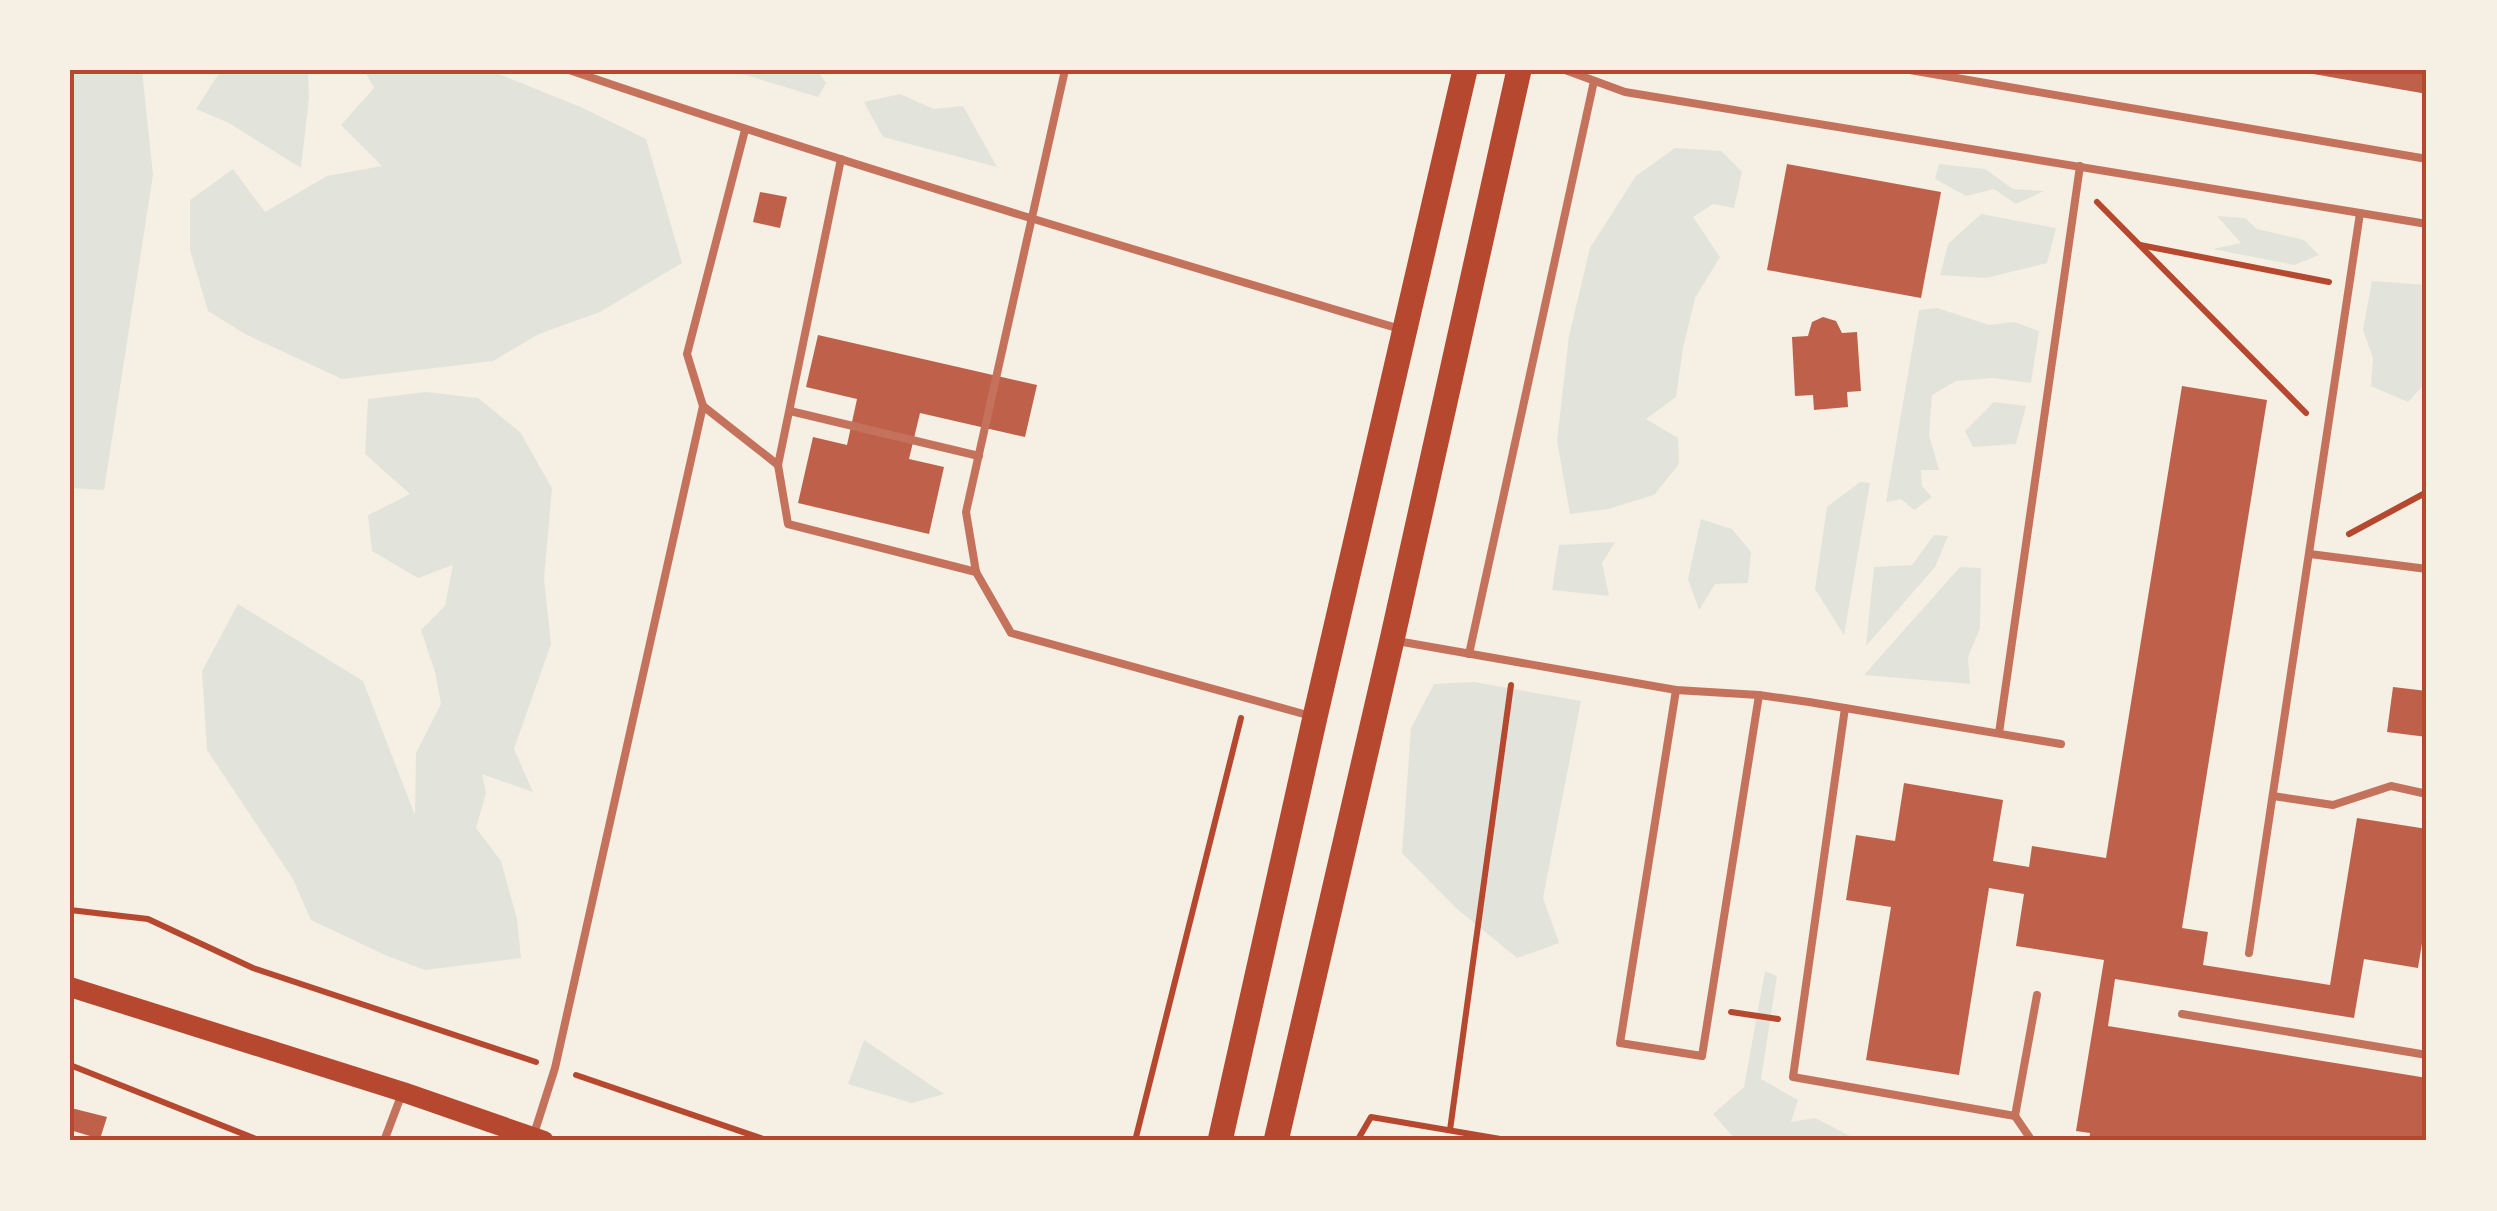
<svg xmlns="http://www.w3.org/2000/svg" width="2497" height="1211" viewBox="0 0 2497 1211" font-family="'Fira Sans',sans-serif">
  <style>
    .green { fill: #e2e4dc }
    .building { fill: #bf614a }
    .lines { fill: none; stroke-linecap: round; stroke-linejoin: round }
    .path { stroke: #b5482f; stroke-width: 6 }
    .service { stroke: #c5725c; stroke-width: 8 }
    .secondary { stroke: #b5482f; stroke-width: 20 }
    .primary { stroke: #b5482f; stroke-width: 25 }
    .neatline { fill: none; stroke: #b5482f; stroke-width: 4 }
  </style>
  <rect width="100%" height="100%" fill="#f6efe4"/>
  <g class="green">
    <polygon points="70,70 142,70 153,175 104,490 70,488"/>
    <polygon points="224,70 308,70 309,98 301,168 229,123 196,109 218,75"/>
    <polygon points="364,70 489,70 583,108 646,139 682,263 600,312 539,334 493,361 342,379 245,334 208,311 190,250 190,200 233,169 265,212 327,176 382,166 341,125 374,88"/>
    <polygon points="729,70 817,70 826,83 818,97"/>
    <polygon points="900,94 934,109 963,106 997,167 883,137 864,102"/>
    <polygon points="1675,148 1721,151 1742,172 1734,208 1713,204 1693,217 1720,257 1695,298 1683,348 1676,397 1646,419 1678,438 1679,464 1654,495 1608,509 1570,514 1557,441 1569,336 1590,248 1636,176"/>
    <polygon points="1939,164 1985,169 2013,189 2044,191 2016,204 1994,189 1966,196 1935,179"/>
    <polygon points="1981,214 2056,228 2047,263 1986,278 1940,275 1948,244"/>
    <polygon points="2217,216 2245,218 2257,229 2304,240 2319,255 2294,265 2213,249 2241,243"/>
    <polygon points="2372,281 2427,285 2427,386 2422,387 2408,402 2371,386 2373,358 2363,330"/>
    <polygon points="1937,308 1989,325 2014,322 2039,331 2031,383 1993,378 1956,381 1932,395 1929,435 1939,470 1921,470 1922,486 1932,497 1914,510 1901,499 1886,502 1919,310"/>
    <polygon points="426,392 478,398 520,432 552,488 544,579 551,644 514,749 533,792 482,774 486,793 476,828 501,861 517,919 521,958 425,970 387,956 311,920 293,879 207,750 202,671 238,604 363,681 415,815 416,753 441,704 435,672 421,630 445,606 453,565 418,578 372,551 368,515 410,494 365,454 368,399"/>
    <polygon points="1994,402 2026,406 2016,444 1973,447 1965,431"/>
    <polygon points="1860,482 1870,483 1844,635 1815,589 1827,507"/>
    <polygon points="1701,519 1732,529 1751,552 1748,583 1715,584 1699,610 1688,579"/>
    <polygon points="1934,535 1948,536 1935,567 1866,646 1874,567 1912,565"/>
    <polygon points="1615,542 1602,563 1609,596 1552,590 1559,545"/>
    <polygon points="1960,567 1981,568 1980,628 1968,657 1970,684 1864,675"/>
    <polygon points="1474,682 1581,701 1543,898 1559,943 1517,958 1456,908 1402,853 1411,728 1434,684"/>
    <polygon points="1765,971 1777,976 1761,1079 1798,1100 1791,1122 1815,1118 1854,1138 1928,1141 1737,1141 1713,1114 1744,1087"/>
    <polygon points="864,1040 944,1094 912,1103 848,1084"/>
  </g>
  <g class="building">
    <polygon points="2302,70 2427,70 2427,94 2302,72"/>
    <polygon points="1787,164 1941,192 1921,298 1767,270"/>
    <polygon points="760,192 787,197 780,228 753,222"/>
    <polygon points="1823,317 1836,321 1842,333 1857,332 1861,391 1847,392 1848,407 1814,410 1813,395 1795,396 1792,337 1808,336 1812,322"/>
    <polygon points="818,335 1037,385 1025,437 920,413 909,459 944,467 929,534 798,503 813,437 847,445 857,399 806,387"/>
    <polygon points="2182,386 2267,400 2182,928 2208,932 2203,965 2330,985 2357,818 2427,829 2427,912 2418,968 2364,959 2354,1018 2115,979 2108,1026 2427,1078 2427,1141 2089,1141 2090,1133 2076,1131 2104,960 2016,946 2024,894 1989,888 1959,1075 1866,1060 1891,907 1846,900 1856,835 1895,841 1904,783 2003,800 1993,861 2029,867 2032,846 2106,858"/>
    <polygon points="2393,687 2427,691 2427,737 2387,732"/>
    <polygon points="71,1108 107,1117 100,1139 70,1130"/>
  </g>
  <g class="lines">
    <g class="path">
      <polyline points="2097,202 2306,413"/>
      <polyline points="2140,245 2329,282"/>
      <polyline points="2349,534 2427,492"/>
      <polyline points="70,910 148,919 253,968 536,1062"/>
      <polyline points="1731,1012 1778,1019"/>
      <polyline points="70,1065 261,1141"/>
      <polyline points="576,1075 769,1141"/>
      <polyline points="1450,1130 1511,685"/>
      <polyline points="1135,1141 1241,718"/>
      <polyline points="1357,1141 1371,1117 1512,1141"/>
    </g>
    <g class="service">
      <path d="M569 70C844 164 1122 246 1400 329"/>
      <polyline points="1065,70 966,512 976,572 1011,633 1311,716"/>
      <polyline points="1565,70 1625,92 2427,224"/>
      <polyline points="1910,70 2427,159"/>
      <polyline points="745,130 687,354 703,406 778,465"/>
      <polyline points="841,159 778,465 788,524 976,572"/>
      <polyline points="790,411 979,456"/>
      <polyline points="2310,554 2427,569"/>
      <polyline points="1397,641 1676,690 1759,695 1809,702 2061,744"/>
      <polyline points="1469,654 1594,81"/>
      <polyline points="1676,690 1620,1043 1702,1056 1759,695"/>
      <polyline points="1845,708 1793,1077 2015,1116 2037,995"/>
      <polyline points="1999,733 2080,166"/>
      <polyline points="2273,796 2333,805 2391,786 2427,794"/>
      <polyline points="2249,953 2360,213"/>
      <polyline points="2182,1014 2427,1055"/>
      <polyline points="2015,1116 2032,1141"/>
      <polyline points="533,1137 555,1068 703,406"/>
      <polyline points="384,1141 401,1096"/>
    </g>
    <polyline class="secondary" points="70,987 403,1092 544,1141"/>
    <g class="primary">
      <polyline points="1220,1141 1315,717 1465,70"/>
      <polyline points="1276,1141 1392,640 1519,70"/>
    </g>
  </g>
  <rect width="2497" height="1211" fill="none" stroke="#f6efe4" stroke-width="145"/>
  <rect x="72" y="72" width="2352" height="1066" class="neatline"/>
</svg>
